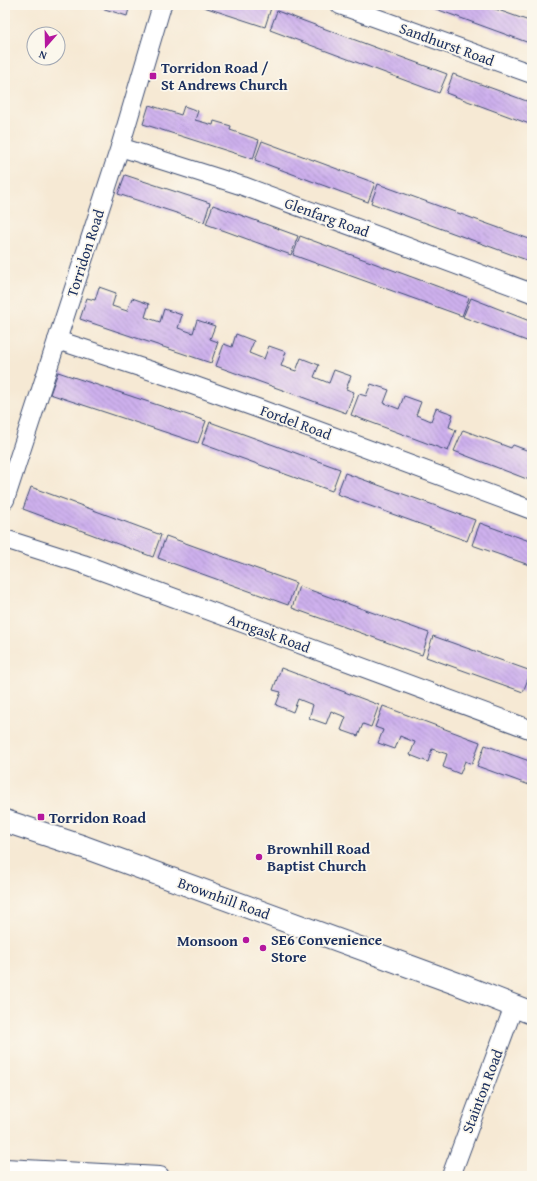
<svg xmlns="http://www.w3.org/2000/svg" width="537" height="1181" viewBox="0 0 537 1181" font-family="'Gentium Book Plus',serif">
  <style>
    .building { fill: url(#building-back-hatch) }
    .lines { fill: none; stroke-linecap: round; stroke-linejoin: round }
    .minor-casing { stroke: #3c4b70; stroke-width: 20 }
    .highway-casing { stroke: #3c4b70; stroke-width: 24 }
    .minor { stroke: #fff; stroke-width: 18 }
    .highway { stroke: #fff; stroke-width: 22 }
    .poi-dot { fill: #b5179e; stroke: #fbf7ec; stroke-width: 1.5 }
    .labels { text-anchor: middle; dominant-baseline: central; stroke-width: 3.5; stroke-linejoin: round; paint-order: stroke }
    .street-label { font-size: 15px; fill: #1b2f5e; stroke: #fbf7ec }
    .poi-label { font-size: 15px; font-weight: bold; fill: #1b2f5e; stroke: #fbf7ec; text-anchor: start }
  </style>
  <defs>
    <pattern id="building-back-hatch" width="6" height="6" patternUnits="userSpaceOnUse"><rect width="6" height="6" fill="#ceb0ed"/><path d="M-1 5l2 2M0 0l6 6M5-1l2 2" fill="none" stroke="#a690c3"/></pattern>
  </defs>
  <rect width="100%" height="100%" fill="#fbf7ec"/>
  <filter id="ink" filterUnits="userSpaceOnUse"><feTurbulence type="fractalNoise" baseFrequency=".025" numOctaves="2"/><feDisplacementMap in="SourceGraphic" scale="8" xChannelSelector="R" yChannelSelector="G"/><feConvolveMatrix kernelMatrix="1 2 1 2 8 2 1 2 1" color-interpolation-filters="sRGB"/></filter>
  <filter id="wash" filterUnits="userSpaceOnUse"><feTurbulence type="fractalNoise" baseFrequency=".012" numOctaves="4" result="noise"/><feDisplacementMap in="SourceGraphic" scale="16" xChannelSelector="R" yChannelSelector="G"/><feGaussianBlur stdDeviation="0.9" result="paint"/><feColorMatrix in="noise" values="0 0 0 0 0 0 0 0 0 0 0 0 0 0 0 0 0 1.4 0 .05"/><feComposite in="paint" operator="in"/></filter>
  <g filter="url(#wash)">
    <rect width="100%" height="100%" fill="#f6e9d4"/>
    <g id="blocks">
      <g class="building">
        <polygon points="92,5 130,5 127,16"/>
        <polygon points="198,5 261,5 271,8 265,27"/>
        <polygon points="425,5 484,5 532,22 532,44"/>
        <polygon points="277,11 447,74 439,93 270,30"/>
        <polygon points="453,74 532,103 532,125 446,93"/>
        <polygon points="149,105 181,115 184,106 198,111 195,120 213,125 214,121 231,126 230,130 259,140 253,159 143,124"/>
        <polygon points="262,141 375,183 368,202 255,160"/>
        <polygon points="125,175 210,203 204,222 118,194"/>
        <polygon points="378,184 532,240 532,262 371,203"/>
        <polygon points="213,205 298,236 291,255 206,224"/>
        <polygon points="300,236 469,298 462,316 293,255"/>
        <polygon points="99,287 116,293 112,306 127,311 132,298 149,304 145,317 160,322 164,309 182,315 178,328 193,333 197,320 215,326 210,339 218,342 211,363 80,319 87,298 95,300"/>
        <polygon points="471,298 532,322 532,343 463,317"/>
        <polygon points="236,334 254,341 249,353 264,359 269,346 286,352 281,366 296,371 301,358 319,365 314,377 329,383 334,370 351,376 346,389 354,392 346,413 216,366 224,344 232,347"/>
        <polygon points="58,372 206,421 198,443 50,394"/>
        <polygon points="371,384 389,390 384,403 399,409 404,396 421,402 416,415 424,418 431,421 436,408 453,414 449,427 456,430 448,451 351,415 359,394 366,396"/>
        <polygon points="210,422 340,469 332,491 202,444"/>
        <polygon points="463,430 511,448 513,445 529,451 530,446 532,447 532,481 454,451"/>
        <polygon points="345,473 475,520 467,541 337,494"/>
        <polygon points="31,487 161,535 153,557 23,509"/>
        <polygon points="480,523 532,542 532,566 472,545"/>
        <polygon points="166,536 296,583 288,605 158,558"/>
        <polygon points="299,586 429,633 422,655 292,608"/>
        <polygon points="433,636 531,671 523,692 426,657"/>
        <polygon points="281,668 379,705 371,727 363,724 358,736 341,730 346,717 338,714 331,711 326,724 309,718 313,705 298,699 293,712 276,705 281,692 273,690"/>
        <polygon points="383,706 480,742 472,764 465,761 460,774 443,767 447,754 432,749 428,762 410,755 415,742 407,739 400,736 395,749 378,743 383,730 375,727"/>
        <polygon points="485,745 532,762 532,786 477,766"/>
      </g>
    </g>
  </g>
  <g filter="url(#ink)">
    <use href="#blocks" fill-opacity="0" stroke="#3c4b70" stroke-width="1"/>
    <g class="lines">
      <defs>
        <g id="minor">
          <polyline points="340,5 532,74"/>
          <polyline points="120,147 243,186 532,293"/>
          <polyline points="57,340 173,378 257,408 532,510"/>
          <polyline points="5,500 120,147 162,5"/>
          <polyline points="5,539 83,564 532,730"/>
          <polyline points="5,1168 160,1176"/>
          <polyline points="451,1176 514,1006"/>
        </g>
        <polyline id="highway" points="5,821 84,847 458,984 532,1013"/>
      </defs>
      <use href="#minor" class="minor-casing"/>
      <use href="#highway" class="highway-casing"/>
      <use href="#minor" class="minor"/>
      <use href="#highway" class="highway"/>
    </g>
  </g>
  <g class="poi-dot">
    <rect x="149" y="72" width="8" height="8" rx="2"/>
    <rect x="37" y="813" width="8" height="8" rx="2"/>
    <circle cx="259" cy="857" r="4"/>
    <circle cx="246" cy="940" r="4"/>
    <circle cx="263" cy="948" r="4"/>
  </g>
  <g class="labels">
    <g class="street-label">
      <text transform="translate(447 44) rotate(20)">Sandhurst Road</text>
      <text transform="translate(327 217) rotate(20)">Glenfarg Road</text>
      <text transform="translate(85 253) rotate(-72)">Torridon Road</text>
      <text transform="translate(296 422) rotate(20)">Fordel Road</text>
      <text transform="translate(269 633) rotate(20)">Arngask Road</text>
      <text transform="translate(224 898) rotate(20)">Brownhill Road</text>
      <text transform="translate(482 1091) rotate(-69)">Stainton Road</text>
    </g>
    <g class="poi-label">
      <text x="161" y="67">Torridon Road /<tspan x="161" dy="17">St Andrews Church</tspan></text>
      <text x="49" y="817">Torridon Road</text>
      <text x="267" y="848">Brownhill Road<tspan x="267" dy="17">Baptist Church</tspan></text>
      <text x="271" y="939">SE6 Convenience<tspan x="271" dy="17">Store</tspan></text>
      <text x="238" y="940" text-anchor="end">Monsoon</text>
    </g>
  </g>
  <rect width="537" height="1181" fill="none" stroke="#fbf7ec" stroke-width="20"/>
  <g transform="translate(46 46) rotate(200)"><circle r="19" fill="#fbf7ec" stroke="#a1a7b3"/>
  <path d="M0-3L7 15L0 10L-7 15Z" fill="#b5179e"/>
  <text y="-6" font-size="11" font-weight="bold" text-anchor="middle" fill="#1b2f5e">N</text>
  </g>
</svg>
